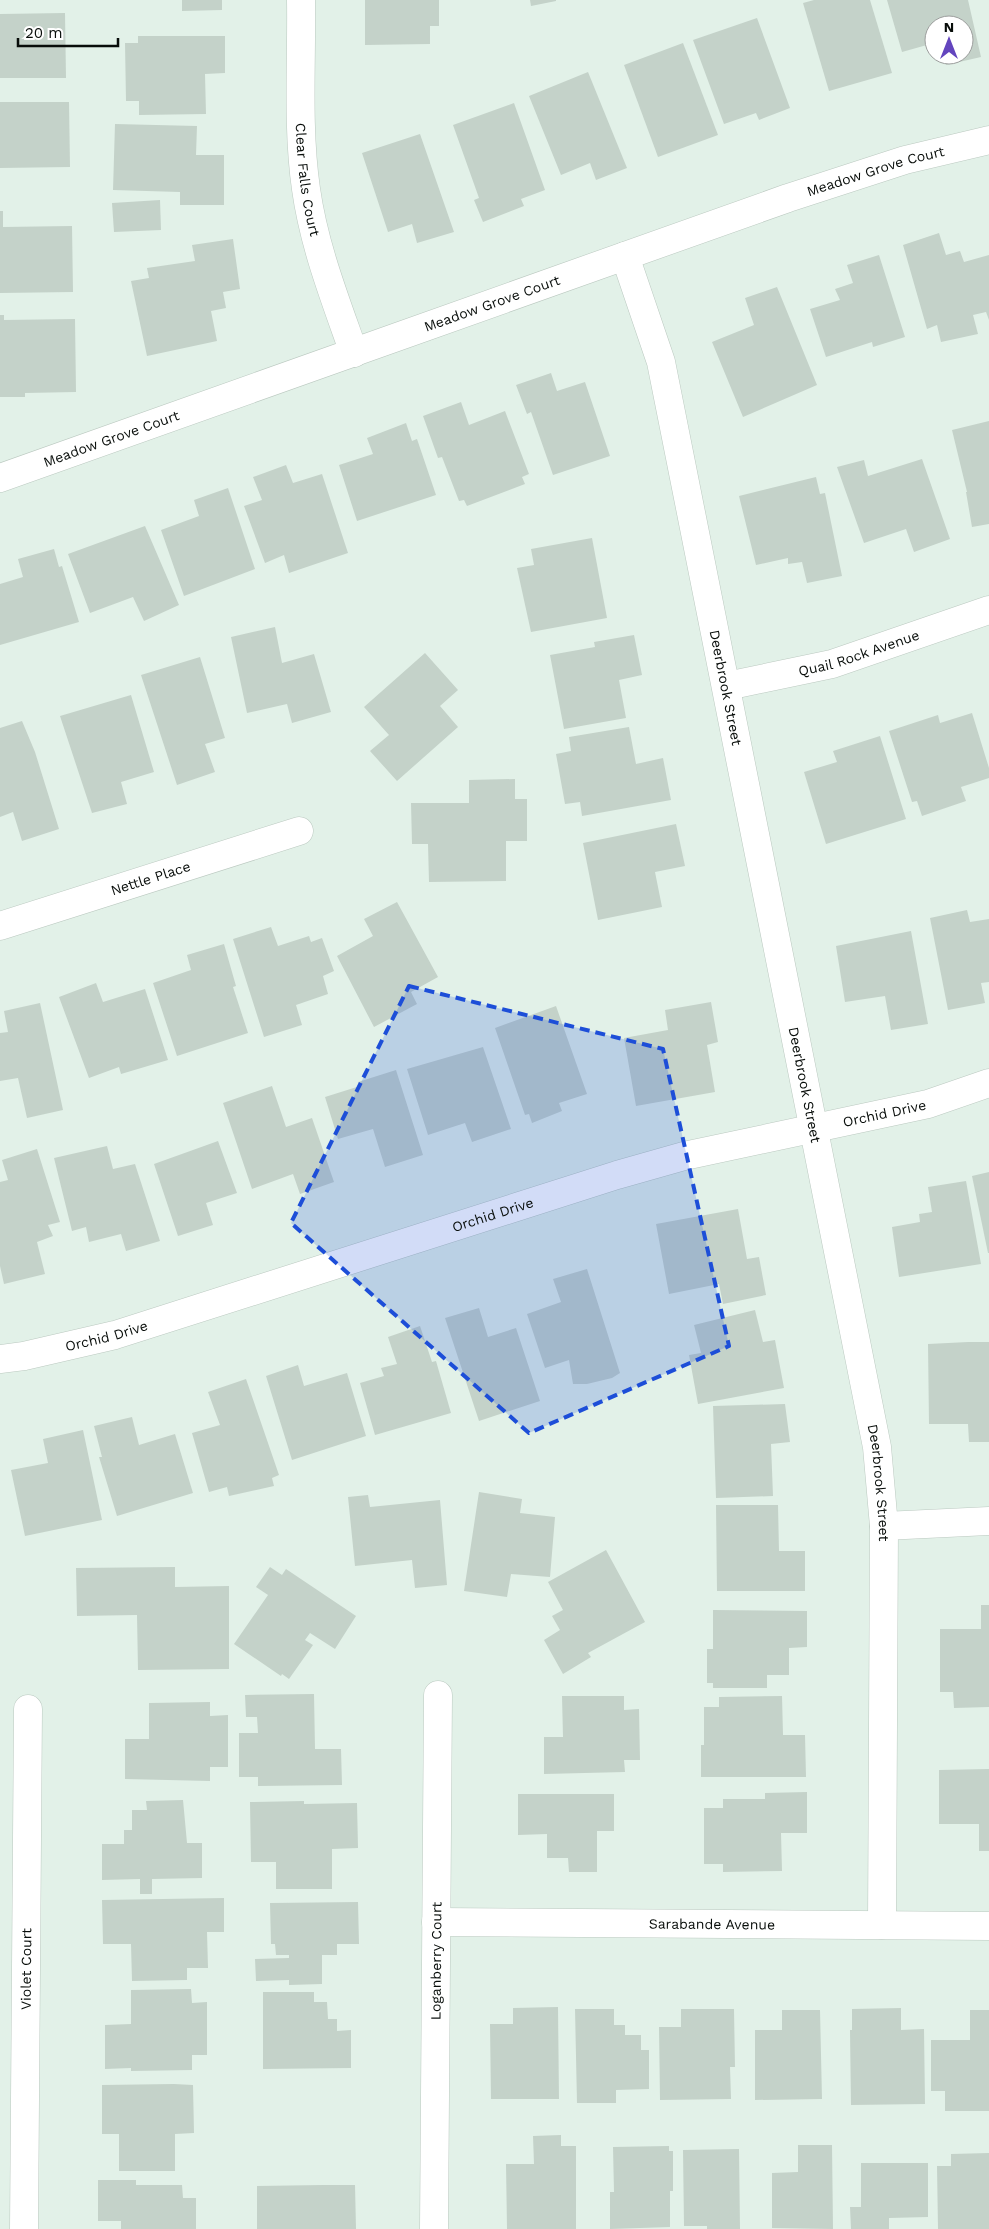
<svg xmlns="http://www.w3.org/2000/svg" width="989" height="2229" viewBox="0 0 989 2229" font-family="'Work Sans',sans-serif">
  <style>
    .building { fill: #c4d2c9 }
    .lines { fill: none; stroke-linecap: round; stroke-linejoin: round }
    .street-casing { stroke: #bbc9c0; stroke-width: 29 }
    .street { stroke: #fff; stroke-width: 28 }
    .marked { fill: #1d4ed8; fill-opacity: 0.2; stroke: #1d4ed8; stroke-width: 4; stroke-dasharray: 10 6; stroke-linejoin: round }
    .labels { text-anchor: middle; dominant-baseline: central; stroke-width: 4.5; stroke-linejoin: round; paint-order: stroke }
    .street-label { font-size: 14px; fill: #080d0a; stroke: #fff }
  </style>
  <rect width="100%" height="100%" fill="#e2f1e8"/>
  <g class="building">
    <polygon points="182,0 222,0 222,10 182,11"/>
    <polygon points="365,0 439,0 439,26 430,26 430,44 365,45"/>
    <polygon points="530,0 556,0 556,1 531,6"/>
    <polygon points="814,0 870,0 892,73 829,91 803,3"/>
    <polygon points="887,0 968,0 981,57 946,65 944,55 964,55 964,25 934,25 934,43 902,52"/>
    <polygon points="65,13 66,78 0,78 0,14"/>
    <polygon points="757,18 790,108 759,120 756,113 724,124 693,40"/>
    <polygon points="138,36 225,36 225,73 205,74 206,114 139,115 139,101 126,101 125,43 138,43"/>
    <polygon points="683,43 718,135 658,157 624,65"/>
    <polygon points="588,72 627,168 596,180 590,163 561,175 529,96"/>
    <polygon points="0,102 69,102 70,167 0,168"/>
    <polygon points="514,103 545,190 521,199 524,206 483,222 474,200 479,198 453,125"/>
    <polygon points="115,124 197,126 196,155 224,155 224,205 180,205 180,192 113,190"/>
    <polygon points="420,134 454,232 417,243 412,224 388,232 362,153"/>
    <polygon points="160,200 161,230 114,232 112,203"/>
    <polygon points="0,211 3,211 3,227 72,226 73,292 0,293"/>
    <polygon points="939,233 946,255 960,251 964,262 989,255 989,320 986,312 973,315 978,334 941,342 937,325 927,329 903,245"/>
    <polygon points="233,239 240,289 223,292 226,308 211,311 217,341 147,356 131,281 149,278 147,268 195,261 192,245"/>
    <polygon points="879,255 905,337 873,347 872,342 826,357 810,309 840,300 835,289 853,283 847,265"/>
    <polygon points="777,287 817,385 743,417 712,342 754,325 745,298"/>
    <polygon points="0,315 4,315 4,320 75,319 76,392 25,393 25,397 0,397"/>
    <polygon points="551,373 557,391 585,382 610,456 553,475 531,412 527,414 516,385"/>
    <polygon points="461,402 469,425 505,411 529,474 522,477 525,484 467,506 464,500 459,501 442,457 438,458 423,416"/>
    <polygon points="989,421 989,524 972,527 966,492 967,492 952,430"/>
    <polygon points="406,423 412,441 417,439 436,495 357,521 339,465 373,454 367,438"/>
    <polygon points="922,459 950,539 914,552 906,529 864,543 837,467 864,460 868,476"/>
    <polygon points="286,465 293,483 322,474 348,553 289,573 284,555 265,563 244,506 262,500 253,477"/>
    <polygon points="816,477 820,494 825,493 842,576 807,583 802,562 788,564 788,558 756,565 739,496"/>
    <polygon points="228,488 255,569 184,596 161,530 199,516 194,500"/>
    <polygon points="145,526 179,605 144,621 133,597 90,613 68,554"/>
    <polygon points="592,538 607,618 531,632 517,568 534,565 531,549"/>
    <polygon points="54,549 59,567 62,566 79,622 0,645 0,584 23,577 18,559"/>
    <polygon points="275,627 282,663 314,654 331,712 292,723 287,704 247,713 231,637"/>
    <polygon points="634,635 642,675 619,680 626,718 564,729 550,655 595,647 594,642"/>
    <polygon points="425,653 458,690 440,706 458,727 397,781 370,751 389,735 364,707"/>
    <polygon points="200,657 225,738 205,744 215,772 177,785 141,675"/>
    <polygon points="131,695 154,772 121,782 127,804 92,813 60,716"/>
    <polygon points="972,713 989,768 989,778 961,787 966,801 922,816 917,801 912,802 889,731 938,715 940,723"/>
    <polygon points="22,721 35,752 59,829 22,841 13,812 0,817 0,728"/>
    <polygon points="629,727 636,764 663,758 671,800 582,816 580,802 565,804 556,754 571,751 569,737"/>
    <polygon points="880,736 906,819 826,844 804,772 837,762 833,751"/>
    <polygon points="515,779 515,799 527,799 527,841 506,841 506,881 429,882 428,844 412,844 411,803 469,803 469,780"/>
    <polygon points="676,824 685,866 655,872 662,907 598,920 583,843"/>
    <polygon points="397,902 438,977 411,992 417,1004 374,1027 337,956 373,936 364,919"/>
    <polygon points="967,910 970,922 989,919 989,982 981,983 985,1003 948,1010 930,918"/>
    <polygon points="271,927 278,946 309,936 311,942 322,938 334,971 323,976 328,994 296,1005 302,1025 264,1037 233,939"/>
    <polygon points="911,931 928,1024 891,1030 885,996 845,1002 836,946"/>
    <polygon points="224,944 236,986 233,987 248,1033 177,1056 153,983 191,970 187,955"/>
    <polygon points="96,983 103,1002 145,989 168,1060 121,1074 119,1067 89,1078 59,997"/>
    <polygon points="711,1002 718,1042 707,1045 715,1092 636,1106 624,1038 668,1030 665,1010"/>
    <polygon points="40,1003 63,1110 27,1118 18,1078 0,1081 0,1033 8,1032 4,1011"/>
    <polygon points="556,1006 587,1094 559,1103 562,1111 532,1123 529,1114 525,1115 495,1028"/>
    <polygon points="483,1047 511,1129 472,1142 465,1123 428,1135 407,1069"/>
    <polygon points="396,1070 423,1155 385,1167 373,1129 338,1139 325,1097 360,1086 358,1082"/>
    <polygon points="272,1086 286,1127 312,1118 334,1182 300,1194 293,1174 252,1189 223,1103"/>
    <polygon points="218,1141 237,1193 206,1203 213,1225 178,1236 154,1164"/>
    <polygon points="107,1146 113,1169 135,1164 160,1241 126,1251 121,1234 89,1242 86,1227 72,1231 54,1158"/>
    <polygon points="37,1149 60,1222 48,1225 53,1236 37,1242 45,1274 4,1284 0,1266 0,1182 8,1180 2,1160"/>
    <polygon points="989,1172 989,1253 988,1253 972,1176"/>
    <polygon points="966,1181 981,1264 899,1277 892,1227 920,1222 919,1214 932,1212 928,1187"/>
    <polygon points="738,1209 747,1259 759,1257 766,1295 723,1304 719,1284 669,1294 656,1224"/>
    <polygon points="587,1269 620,1373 612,1378 587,1384 573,1384 569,1360 545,1368 527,1314 561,1302 553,1279"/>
    <polygon points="479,1308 488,1337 516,1328 540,1401 479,1421 445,1318"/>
    <polygon points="755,1310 763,1342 775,1340 784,1388 698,1404 689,1355 701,1353 694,1325"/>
    <polygon points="420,1326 432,1362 436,1361 451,1413 375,1435 360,1383 384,1376 381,1368 397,1364 388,1337"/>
    <polygon points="968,1342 989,1342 989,1442 969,1442 968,1424 929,1424 928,1344"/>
    <polygon points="298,1365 304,1386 347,1373 366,1436 292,1460 266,1376"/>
    <polygon points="246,1379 279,1475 272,1478 274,1486 229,1496 227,1487 209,1492 192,1433 220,1425 208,1392"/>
    <polygon points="785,1404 790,1442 771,1444 773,1496 716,1498 713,1406"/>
    <polygon points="132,1417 139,1445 175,1434 193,1493 117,1516 99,1457 102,1457 94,1426"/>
    <polygon points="83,1430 102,1520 25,1536 11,1470 48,1463 43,1439"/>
    <polygon points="479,1492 522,1499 520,1513 555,1517 550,1577 511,1574 507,1597 464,1591"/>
    <polygon points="368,1495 370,1507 440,1500 447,1585 415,1588 412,1560 355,1566 348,1497"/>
    <polygon points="716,1505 778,1505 779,1551 805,1551 805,1591 717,1591"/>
    <polygon points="606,1550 645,1622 588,1653 591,1657 563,1674 544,1640 560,1630 552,1616 563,1610 548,1582"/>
    <polygon points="175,1567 175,1587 229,1586 229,1669 138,1670 137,1615 77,1616 76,1568"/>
    <polygon points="270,1567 282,1575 286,1569 356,1616 335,1649 310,1633 305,1640 313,1645 289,1679 282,1674 281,1676 234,1644 268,1595 256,1587"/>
    <polygon points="981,1605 989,1605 989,1707 954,1708 953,1692 940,1692 940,1629 981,1629"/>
    <polygon points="713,1610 807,1611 807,1647 789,1648 789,1675 767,1675 767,1688 713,1688 713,1683 707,1683 707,1649 713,1649"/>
    <polygon points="314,1694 315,1749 341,1749 342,1785 258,1786 258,1777 239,1777 239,1733 258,1733 257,1717 246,1717 245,1695"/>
    <polygon points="562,1696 624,1696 624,1710 639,1709 640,1760 624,1760 625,1772 544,1774 544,1737 563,1737"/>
    <polygon points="782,1696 783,1735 805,1735 806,1777 701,1777 701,1745 704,1745 704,1707 719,1707 719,1697"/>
    <polygon points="210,1702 210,1716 228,1715 228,1767 210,1767 210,1781 125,1779 125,1739 149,1739 149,1703"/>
    <polygon points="989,1769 989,1851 979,1851 979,1824 939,1824 939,1770"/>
    <polygon points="807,1792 807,1833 781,1833 782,1871 723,1872 723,1864 704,1864 704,1808 723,1808 723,1799 765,1799 765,1793"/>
    <polygon points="518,1794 614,1794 614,1831 597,1831 597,1872 569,1872 568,1858 547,1858 547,1834 518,1835"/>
    <polygon points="183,1800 187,1843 202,1843 202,1878 152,1879 152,1894 140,1894 140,1879 102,1880 102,1844 124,1844 124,1830 132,1830 132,1810 147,1810 146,1801"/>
    <polygon points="304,1801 304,1804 357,1803 358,1848 332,1849 332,1889 276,1889 276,1862 251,1862 250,1802"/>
    <polygon points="224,1898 224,1932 207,1932 208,1968 187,1968 187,1980 132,1981 131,1944 103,1944 102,1900"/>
    <polygon points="358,1902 359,1944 337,1944 337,1955 322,1955 322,1984 289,1985 289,1980 256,1981 255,1959 289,1958 289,1955 276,1955 275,1944 271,1944 270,1903"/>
    <polygon points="191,1989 192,2003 207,2002 207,2055 192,2055 192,2070 131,2071 131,2068 105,2069 105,2025 131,2024 131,1990"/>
    <polygon points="263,1992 314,1992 314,2002 327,2002 328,2019 337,2019 337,2031 351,2030 351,2068 263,2069"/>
    <polygon points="558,2007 559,2099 491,2099 490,2024 513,2024 513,2008"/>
    <polygon points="901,2008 901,2030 924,2029 925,2104 851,2105 850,2030 852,2030 852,2009"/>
    <polygon points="575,2009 614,2009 614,2025 625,2025 625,2035 641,2035 641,2050 649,2050 649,2089 616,2090 616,2103 577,2103"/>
    <polygon points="681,2009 734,2009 735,2067 730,2067 731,2099 660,2100 659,2027 681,2027"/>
    <polygon points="782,2010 820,2010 822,2099 755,2100 755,2030 782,2030"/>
    <polygon points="970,2010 989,2010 989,2111 945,2111 945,2091 931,2091 931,2040 970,2040"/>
    <polygon points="174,2084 193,2085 194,2133 175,2134 175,2171 119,2171 119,2134 102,2134 102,2085"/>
    <polygon points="561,2135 561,2146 576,2146 576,2229 507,2229 506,2164 534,2164 533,2136"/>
    <polygon points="798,2145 832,2145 833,2229 772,2228 772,2173 798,2172"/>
    <polygon points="669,2146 669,2151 673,2151 673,2191 670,2191 670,2227 610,2229 610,2192 614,2192 613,2147"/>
    <polygon points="739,2149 740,2229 707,2229 707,2226 684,2226 683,2150"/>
    <polygon points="989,2153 989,2229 938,2229 937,2166 951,2166 951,2154"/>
    <polygon points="861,2163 928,2163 928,2217 889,2218 889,2229 851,2229 850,2207 861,2207"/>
    <polygon points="98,2180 136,2180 136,2185 182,2185 183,2198 196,2198 196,2229 121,2229 121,2221 98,2221"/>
    <polygon points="323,2185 355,2185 356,2229 257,2229 257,2186"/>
  </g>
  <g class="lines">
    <defs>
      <g id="street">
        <path id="s1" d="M301 0C302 62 297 127 306 189 314 246 335 299 354 353"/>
        <path id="s2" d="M625 256 661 362 877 1447 884 1526 882 1925"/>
        <path id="s3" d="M0 478 788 198 905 160 989 140"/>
        <path id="s4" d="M727 686 832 664 989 610"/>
        <path id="s5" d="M0 926 299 831"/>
        <path id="s6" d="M0 1359 24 1356 115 1335 617 1175 684 1156 928 1104 989 1083"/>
        <polyline points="884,1526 989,1521"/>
        <path id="s7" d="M436 1922 989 1926"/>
        <path id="s8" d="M24 2229 28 1709"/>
        <path id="s9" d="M434 2229 438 1695"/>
      </g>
    </defs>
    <use href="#street" class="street-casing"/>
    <use href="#street" class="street"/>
  </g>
  <path class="marked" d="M409 986 663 1049 729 1346 529 1433 291 1223Z"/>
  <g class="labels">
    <g class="street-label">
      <text stroke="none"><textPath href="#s3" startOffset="928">Meadow Grove Court</textPath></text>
      <text stroke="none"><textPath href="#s1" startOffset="180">Clear Falls Court</textPath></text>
      <text stroke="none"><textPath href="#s3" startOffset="522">Meadow Grove Court</textPath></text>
      <text stroke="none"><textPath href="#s3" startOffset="118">Meadow Grove Court</textPath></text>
      <text stroke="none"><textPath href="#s4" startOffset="136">Quail Rock Avenue</textPath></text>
      <text stroke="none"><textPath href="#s2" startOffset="444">Deerbrook Street</textPath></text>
      <text stroke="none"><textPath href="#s5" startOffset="158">Nettle Place</textPath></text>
      <text stroke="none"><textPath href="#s2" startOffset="849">Deerbrook Street</textPath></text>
      <text stroke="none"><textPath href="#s6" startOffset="919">Orchid Drive</textPath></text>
      <text stroke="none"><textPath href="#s6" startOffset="514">Orchid Drive</textPath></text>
      <text stroke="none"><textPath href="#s6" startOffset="109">Orchid Drive</textPath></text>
      <text stroke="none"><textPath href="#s2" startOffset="1254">Deerbrook Street</textPath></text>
      <text stroke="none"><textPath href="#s7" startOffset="276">Sarabande Avenue</textPath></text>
      <text stroke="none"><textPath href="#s9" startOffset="268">Loganberry Court</textPath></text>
      <text stroke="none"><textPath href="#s8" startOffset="260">Violet Court</textPath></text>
    </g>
  </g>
  <g transform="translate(949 40)"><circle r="24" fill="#ffffff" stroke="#9c9e9d"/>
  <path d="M0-4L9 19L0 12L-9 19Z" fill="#6345be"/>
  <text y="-8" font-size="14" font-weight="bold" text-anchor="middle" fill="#080d0a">N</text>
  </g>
  <path d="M18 38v8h100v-8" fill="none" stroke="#080d0a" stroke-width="2.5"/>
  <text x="25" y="38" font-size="15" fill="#080d0a" stroke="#ffffff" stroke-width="4" paint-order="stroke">20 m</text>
</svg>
